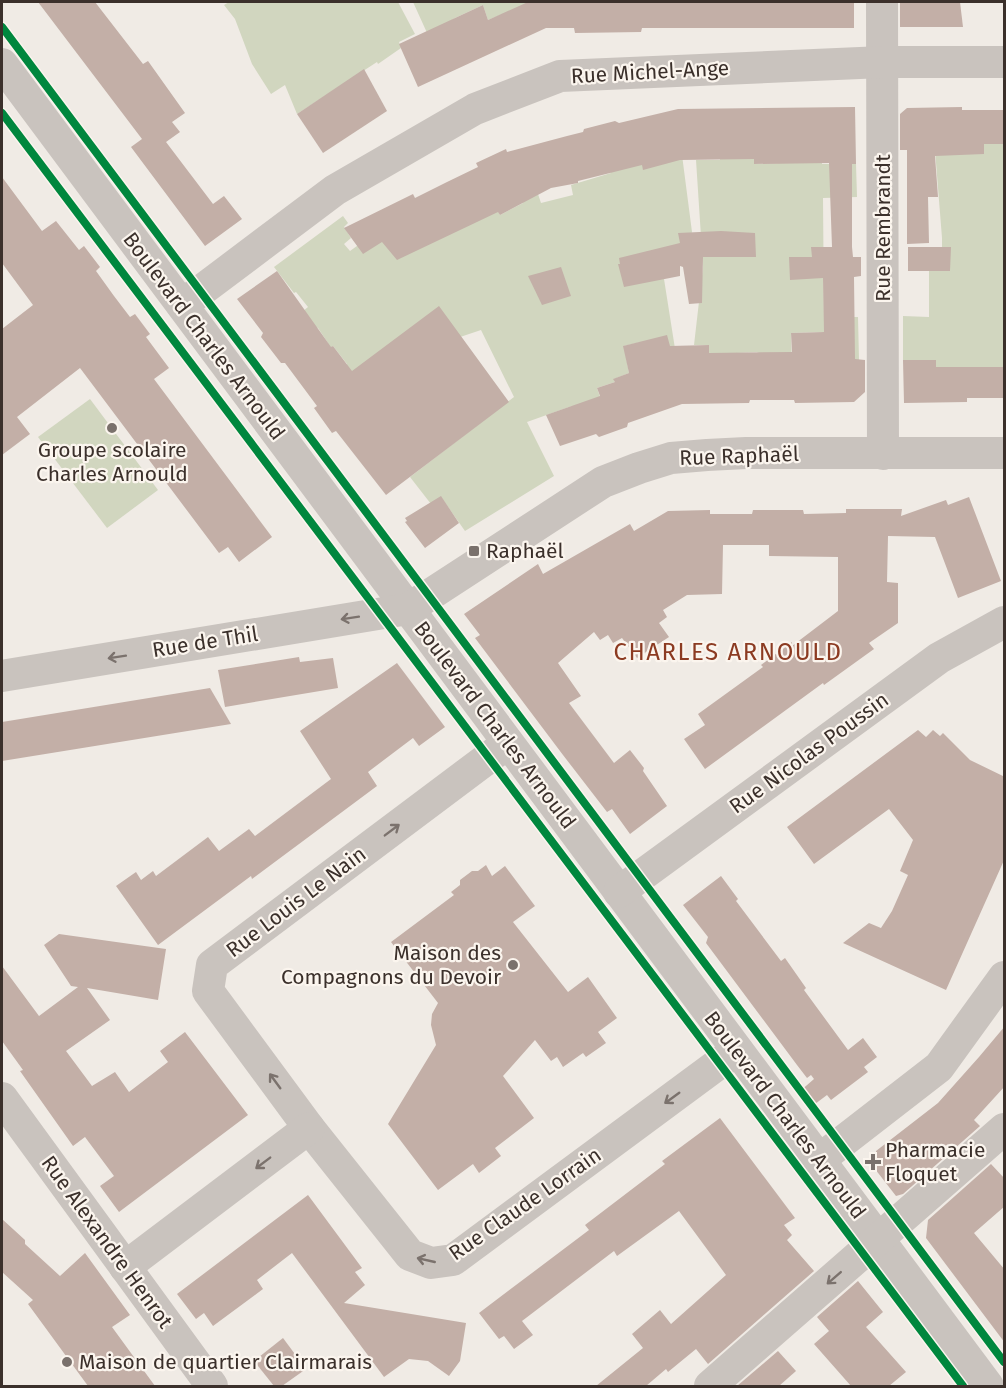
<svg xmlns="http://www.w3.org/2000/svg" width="1006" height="1388" viewBox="0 0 1006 1388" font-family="'Fira Sans',sans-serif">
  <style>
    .green { fill: #d1d6bf }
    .building { fill: #c3afa7 }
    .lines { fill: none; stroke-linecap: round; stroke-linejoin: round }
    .minor { stroke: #c9c3be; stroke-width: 32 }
    .cycleway-casing { stroke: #fbf5ee; stroke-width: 11 }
    .cycleway { stroke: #00873e; stroke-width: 8 }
    .oneway { stroke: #7b726d }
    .poi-dot { fill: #7a716c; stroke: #fbf5ee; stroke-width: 2 }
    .labels { text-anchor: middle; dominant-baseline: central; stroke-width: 4.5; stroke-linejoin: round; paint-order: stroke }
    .street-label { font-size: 21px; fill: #3b302b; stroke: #fbf5ee }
    .poi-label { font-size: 21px; fill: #3b302b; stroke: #fbf5ee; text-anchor: start }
    .quarter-label { font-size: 24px; letter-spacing: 1.5px; fill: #8c3b22; stroke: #fbf5ee }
  </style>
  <rect width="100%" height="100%" fill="#f0ebe5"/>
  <g class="green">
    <polygon points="229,2 398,2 415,34 399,42 401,48 378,64 377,62 297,114 285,85 271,94 252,64 235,19 224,5"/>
    <polygon points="413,2 532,2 488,20 483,5 455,18 428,35"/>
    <polygon points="984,141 1004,144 1004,367 936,367 935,360 903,360 903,316 929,317 929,256 942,256 942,238 935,150 969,154 984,154"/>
    <polygon points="754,142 754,164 822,161 822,164 856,164 857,197 823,198 824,317 858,317 859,360 824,361 823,332 791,333 792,369 757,352 737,353 709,370 709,345 694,345 703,267 696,160 720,160 720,143"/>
    <polygon points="682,155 692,232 682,257 664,279 679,374 641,342 624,346 629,373 614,379 615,382 597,388 601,400 569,407 527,422 554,476 465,531 441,497 431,504 410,477 514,397 481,330 347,375 347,364 333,346 320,356 328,343 318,328 292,320 308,307 296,292 294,293 274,267 343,216 348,223 344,227 351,238 344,244 350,251 375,233 491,195 500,215 523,203 524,198 534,182 541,203 573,195 571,185 611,173 608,159"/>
    <polygon points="90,399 158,490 107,528 38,437"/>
  </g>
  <g class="building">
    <polygon points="38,2 95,2 143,64 148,61 185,113 172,122 180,132 166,142 213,204 224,196 242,219 205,246 131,147 142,139"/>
    <polygon points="528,2 854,2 854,28 642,28 641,32 575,33 574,28 546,28 418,87 399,44 483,5 488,20"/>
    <polygon points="900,2 960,2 963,27 900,27"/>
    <polygon points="364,69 387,111 323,153 297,114"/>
    <polygon points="855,107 856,164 852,164 852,247 853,257 861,257 861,276 854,277 855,359 865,360 865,392 854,402 795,403 794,400 750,400 749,403 682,404 628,423 627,427 599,437 596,434 560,446 546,415 600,396 597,388 615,382 613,379 629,373 623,346 667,335 670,346 709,345 709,353 792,352 791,333 824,332 823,278 790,280 789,257 812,257 811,247 832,247 829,163 754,164 754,159 680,160 643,170 642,165 578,181 578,183 551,188 500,215 498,212 397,260 382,242 363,254 344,228 413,194 415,198 447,182 478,167 476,163 506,149 507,152 567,136 583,132 584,129 615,121 619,123 678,109"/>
    <polygon points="962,107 962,110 1005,110 1005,144 984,144 984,154 935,156 938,197 928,197 929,243 907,244 907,150 900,150 900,114 907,108"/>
    <polygon points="2,177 42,231 56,221 79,250 84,246 100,267 96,271 114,296 130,317 135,314 150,334 146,337 169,368 154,379 272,537 239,562 228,547 219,553 80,368 17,417 30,434 2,455 2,329 33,305 2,263"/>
    <polygon points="721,231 755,233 756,257 703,257 702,303 689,304 683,267 680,266 680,276 624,287 618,264 620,264 619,258 680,243 678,233"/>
    <polygon points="908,247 951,247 950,271 908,271"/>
    <polygon points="561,267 571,296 542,305 528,276"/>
    <polygon points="277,271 331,347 333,346 352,371 439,306 509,402 386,495 336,431 332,433 314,408 317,406 285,363 281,363 261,337 263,333 237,299"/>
    <polygon points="903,360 936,360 936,367 1005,367 1005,398 967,398 967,402 904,403"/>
    <polygon points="441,496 459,523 425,548 405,522 407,521 405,518"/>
    <polygon points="969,497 1001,581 958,598 935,537 888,536 887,582 898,583 898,623 869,643 874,649 824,685 823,683 705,769 684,739 705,725 698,714 763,667 761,665 792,642 792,646 838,611 838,557 769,556 769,545 723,545 722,594 687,595 663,610 667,617 659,623 669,637 637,658 622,638 613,643 608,635 600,640 594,632 558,663 581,696 569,703 614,763 630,750 644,768 643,771 667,806 630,834 612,809 607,812 563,755 475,638 480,635 464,614 538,564 543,574 630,524 634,531 668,511 710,510 710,514 752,514 753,510 803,510 804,514 846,513 846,509 902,509 901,516 946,500 948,505"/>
    <polygon points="299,657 300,662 333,658 338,688 225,707 218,670"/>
    <polygon points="397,663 445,727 419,746 413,738 368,772 377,786 252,879 251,876 158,945 116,886 136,872 141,880 153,871 156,876 208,837 219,851 249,829 255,836 331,779 300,731"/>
    <polygon points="210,688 231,724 2,761 2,722"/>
    <polygon points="918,730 926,737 933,730 940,736 943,733 970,760 1005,777 1005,858 946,990 843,943 869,923 881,928 892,911 908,875 900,871 913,840 889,809 814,864 787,827"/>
    <polygon points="486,865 492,876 505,866 535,906 513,922 568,992 588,977 617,1018 598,1032 606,1043 586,1057 583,1053 563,1067 557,1057 551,1061 535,1040 503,1076 534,1118 495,1148 501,1156 479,1173 473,1164 438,1190 388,1124 436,1045 431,1025 432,1014 438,1003 391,942 454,895 451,892 460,885 460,880 472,871 478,871"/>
    <polygon points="721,876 738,899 736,901 781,961 785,958 806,988 804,990 848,1050 863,1038 877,1057 864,1067 868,1072 831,1100 827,1095 811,1107 799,1092 814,1079 811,1075 807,1078 797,1065 706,943 708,937 683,905"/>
    <polygon points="59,934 166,949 158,1000 87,988 110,1020 66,1051 92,1086 115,1072 129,1092 168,1062 160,1051 185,1032 248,1115 119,1212 100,1186 114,1176 85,1137 73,1146 20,1071 23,1070 2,1041 2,966 39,1016 78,987 71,986 44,945"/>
    <polygon points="1005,1026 1005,1086 974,1120 980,1126 903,1194 896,1196 875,1169 876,1151 938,1103 979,1057"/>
    <polygon points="720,1118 795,1218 784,1225 792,1235 787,1240 814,1271 708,1364 696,1349 668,1372 666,1369 646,1386 596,1386 643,1348 632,1334 660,1310 671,1324 726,1275 679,1211 617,1256 614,1251 522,1321 533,1335 514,1349 504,1336 499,1339 479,1313 589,1230 585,1225 665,1164 662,1161"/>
    <polygon points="991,1164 1005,1179 1005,1206 974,1233 1005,1270 1005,1343 926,1238 928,1220"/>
    <polygon points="308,1195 362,1268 355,1272 365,1285 344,1303 466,1323 460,1361 449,1376 428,1361 409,1359 384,1377 292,1253 257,1280 263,1289 213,1326 204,1313 196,1319 177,1294"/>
    <polygon points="2,1219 25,1240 25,1244 60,1276 85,1253 130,1315 112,1327 155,1386 88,1386 28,1304 33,1300 2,1272"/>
    <polygon points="858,1281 883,1312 866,1327 906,1372 889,1386 851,1386 814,1344 829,1331 817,1317"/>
    <polygon points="283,1338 306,1369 282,1386 274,1386 254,1361"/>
    <polygon points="778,1351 796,1371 779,1386 737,1386"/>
  </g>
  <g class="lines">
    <g class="minor">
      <polyline points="882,2 883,454"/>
      <polyline points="2,64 988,1386"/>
      <polyline points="182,305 335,190 475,109 560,76 883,62 1004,62"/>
      <polyline points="2,676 408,609 603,482 639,468 671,458 707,455 746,453 1004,453"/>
      <polyline points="508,743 212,965 208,991 309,1128 410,1255 431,1263 453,1260 737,1050"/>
      <polyline points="619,892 939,658 1004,622"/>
      <polyline points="2,1098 212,1386"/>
      <polyline points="819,1160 939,1067 1004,977"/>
      <polyline points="125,1267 309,1128"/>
      <polyline points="710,1386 1004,1129"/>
    </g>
    <defs>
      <g id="cycleway">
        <polyline points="2,27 1004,1362"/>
        <polyline points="2,113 963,1386"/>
      </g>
    </defs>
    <use href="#cycleway" class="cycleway-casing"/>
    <use href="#cycleway" class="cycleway"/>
  </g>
  <defs><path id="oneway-shaft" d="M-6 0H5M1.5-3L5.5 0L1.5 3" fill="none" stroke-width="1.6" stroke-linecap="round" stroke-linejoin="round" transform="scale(1.5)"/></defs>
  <g class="oneway">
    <use href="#oneway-shaft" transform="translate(350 618) rotate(171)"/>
    <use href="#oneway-shaft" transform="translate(117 657) rotate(171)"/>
    <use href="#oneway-shaft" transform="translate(392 830) rotate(-37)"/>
    <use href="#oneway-shaft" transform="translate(275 1081) rotate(-126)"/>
    <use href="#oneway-shaft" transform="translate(672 1098) rotate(144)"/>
    <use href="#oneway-shaft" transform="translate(263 1163) rotate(143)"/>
    <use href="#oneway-shaft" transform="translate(426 1260) rotate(-167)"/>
    <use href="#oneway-shaft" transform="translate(834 1278) rotate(139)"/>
  </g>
  <g class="poi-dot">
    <circle cx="112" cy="428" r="6"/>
    <rect x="468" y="545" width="12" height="12" rx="3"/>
    <circle cx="513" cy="965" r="6"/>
    <path d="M870 1153h6v6h6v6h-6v6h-6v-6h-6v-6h6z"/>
    <circle cx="67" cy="1362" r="6"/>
  </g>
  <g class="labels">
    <g class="street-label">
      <text transform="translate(650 72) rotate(-3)">Rue Michel-Ange</text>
      <text transform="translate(883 228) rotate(-90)">Rue Rembrandt</text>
      <text transform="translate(204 336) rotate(53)">Boulevard Charles Arnould</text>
      <text transform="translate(739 456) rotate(-2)">Rue Raphaël</text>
      <text transform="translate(205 642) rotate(-9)">Rue de Thil</text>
      <text transform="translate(495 725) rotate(53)">Boulevard Charles Arnould</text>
      <text transform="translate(809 753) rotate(-36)">Rue Nicolas Poussin</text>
      <text transform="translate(296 902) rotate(-37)">Rue Louis Le Nain</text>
      <text transform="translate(785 1115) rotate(53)">Boulevard Charles Arnould</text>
      <text transform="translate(525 1204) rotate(-35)">Rue Claude Lorrain</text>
      <text transform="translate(107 1242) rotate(54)">Rue Alexandre Henrot</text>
    </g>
    <g class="poi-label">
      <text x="112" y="450" text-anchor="middle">Groupe scolaire<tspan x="112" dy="24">Charles Arnould</tspan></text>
      <text x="486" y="551">Raphaël</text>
      <text x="501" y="953" text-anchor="end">Maison des<tspan x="501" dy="24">Compagnons du Devoir</tspan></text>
      <text x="885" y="1150">Pharmacie<tspan x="885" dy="24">Floquet</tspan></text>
      <text x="79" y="1362">Maison de quartier Clairmarais</text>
    </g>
    <g class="quarter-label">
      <text x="728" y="652">CHARLES ARNOULD</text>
    </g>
  </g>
  <rect width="1006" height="1388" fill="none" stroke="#3b302b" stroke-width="6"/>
</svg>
